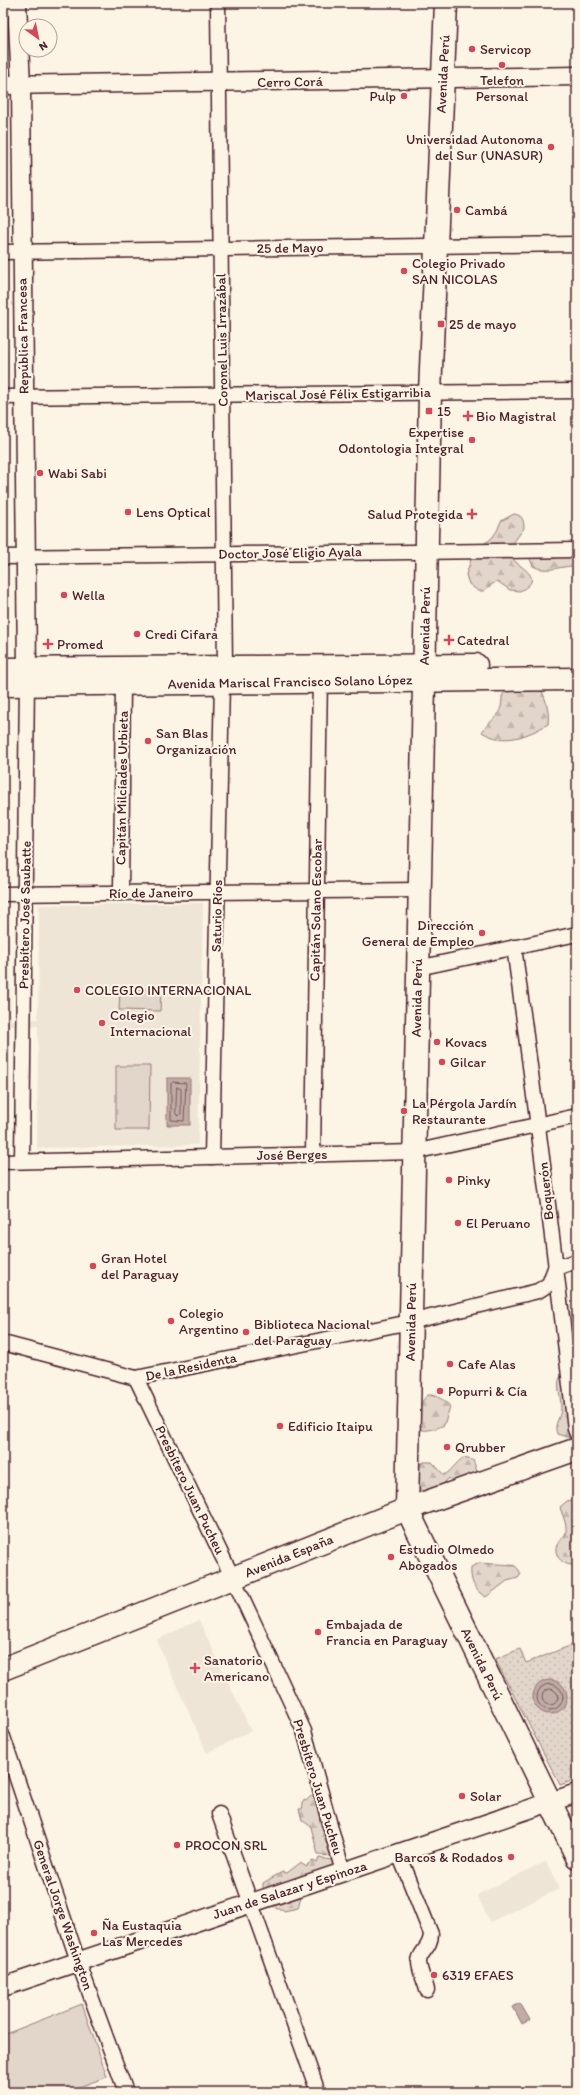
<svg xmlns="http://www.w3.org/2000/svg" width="580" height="2095" viewBox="0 0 580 2095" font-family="Itim,sans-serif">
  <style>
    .built { fill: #eee5d7 }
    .green { fill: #e2d5ca; stroke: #967a7a }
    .forest { fill: url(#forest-firs); stroke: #967a7a }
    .park { fill: url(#park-dots); stroke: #967a7a }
    .water { fill: #c0aca5; stroke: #917474 }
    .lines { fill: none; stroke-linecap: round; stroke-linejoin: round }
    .shore { stroke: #79575c; stroke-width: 1 }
    .minor-casing { stroke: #4a1f2b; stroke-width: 17 }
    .tertiary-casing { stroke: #4a1f2b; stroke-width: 21 }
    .primary-casing { stroke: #4a1f2b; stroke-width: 25 }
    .trunk-casing { stroke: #4a1f2b; stroke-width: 25 }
    .minor { stroke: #fcf5e5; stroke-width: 14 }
    .tertiary { stroke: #fcf5e5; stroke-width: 18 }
    .primary { stroke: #fcf5e5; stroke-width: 22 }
    .trunk { stroke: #fcf5e5; stroke-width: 22 }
    .poi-dot { fill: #d1495b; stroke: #fcf5e5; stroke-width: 1.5 }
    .labels { text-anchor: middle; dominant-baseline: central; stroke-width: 4; stroke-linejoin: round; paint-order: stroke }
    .poi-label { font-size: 14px; fill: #4a1f2b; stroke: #fcf5e5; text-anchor: start }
    .street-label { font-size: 14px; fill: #4a1f2b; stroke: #fcf5e5 }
  </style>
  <defs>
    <pattern id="forest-firs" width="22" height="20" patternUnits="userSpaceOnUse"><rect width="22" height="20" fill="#e2d5ca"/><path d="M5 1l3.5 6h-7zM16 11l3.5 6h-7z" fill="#c3b6ae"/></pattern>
    <pattern id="park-dots" width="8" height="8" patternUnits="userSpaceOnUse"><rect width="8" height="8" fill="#e2d5ca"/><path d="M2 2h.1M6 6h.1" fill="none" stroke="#c3b6ae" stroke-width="1.8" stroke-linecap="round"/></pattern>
  </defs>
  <rect width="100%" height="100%" fill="#fcf5e5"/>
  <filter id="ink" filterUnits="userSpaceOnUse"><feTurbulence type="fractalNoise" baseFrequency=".025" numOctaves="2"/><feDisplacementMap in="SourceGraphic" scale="8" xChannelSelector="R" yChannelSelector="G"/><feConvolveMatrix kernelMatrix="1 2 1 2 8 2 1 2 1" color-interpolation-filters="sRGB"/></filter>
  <g filter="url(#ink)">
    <g class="built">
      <polygon points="203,903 198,1145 37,1148 38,1026 10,1026 9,1147 3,1147 3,906 8,906 11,1020 38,1019 39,905"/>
      <polygon points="199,1620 251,1731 207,1753 156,1640"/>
      <polygon points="546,1861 559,1889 490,1922 477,1895"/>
    </g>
    <g class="green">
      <polygon points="120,988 161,990 160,1011 119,1010"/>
      <polygon points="116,1066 150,1066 149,1130 116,1130"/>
      <polygon points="82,2004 107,2077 65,2092 3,2092 3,2035"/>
    </g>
    <g class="forest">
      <path d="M514 514C522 515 524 520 524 528L511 546 510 556C517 567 548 577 520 591L510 590 497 581 483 591H478L469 584 466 575 474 550 491 539 497 531 501 521Z"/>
      <path d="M577 552V566C562 565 547 574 533 566L529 557H551L555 559 558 554Z"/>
      <path d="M538 684C545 695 550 711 548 724 528 736 504 746 482 732 493 716 502 718 502 696L509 687Z"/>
      <path d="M577 1369V1435L570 1438 557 1434C553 1423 561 1418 561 1408 561 1388 549 1374 577 1369Z"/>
      <path d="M428 1395C435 1394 447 1401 450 1407L444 1425C436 1429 426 1432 418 1429 419 1417 418 1402 428 1395Z"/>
      <path d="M463 1458 473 1460 478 1474 454 1484 449 1478 436 1491 423 1492 416 1484 420 1464 424 1462H432L444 1475C451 1472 455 1463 463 1458Z"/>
      <path d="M577 1499V1564C567 1568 555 1559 556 1548 557 1541 565 1538 566 1532 567 1523 562 1515 560 1507L567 1501Z"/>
      <path d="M480 1563C487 1564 512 1564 515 1566 518 1568 520 1572 521 1574L518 1578 507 1581 486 1597C474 1591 470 1580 471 1567Z"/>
      <path d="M316 1795 324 1805C319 1815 318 1820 323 1830H329L332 1856 318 1855 311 1827 302 1820 299 1809H302L304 1800 306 1801 311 1796Z"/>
      <polygon points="319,1858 331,1860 334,1858 338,1864 267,1892 263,1888 263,1883 282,1872 287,1873 300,1863 307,1867 308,1864 313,1861 317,1863"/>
      <polygon points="302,1892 298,1908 284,1911 282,1909 277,1909 270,1903"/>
    </g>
    <polygon class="park" points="577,1643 577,1779 560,1785 495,1659 520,1649 526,1663"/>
    <g class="water">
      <rect x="167" y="1078" width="23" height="47"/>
      <circle cx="550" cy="1697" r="17"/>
      <polygon points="520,2003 530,2020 522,2024 513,2007"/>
    </g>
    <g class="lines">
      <g class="shore">
        <polygon points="173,1082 186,1083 184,1121 171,1120 171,1084"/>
        <polygon points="177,1087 181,1089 181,1114 179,1116 176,1114"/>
        <circle cx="550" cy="1697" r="13"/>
        <circle cx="550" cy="1697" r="8"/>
      </g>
      <defs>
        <g id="minor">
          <polyline points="3,252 577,244"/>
          <polyline points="3,397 577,391"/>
          <polyline points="3,557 577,550"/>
          <polyline points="121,893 123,684"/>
          <polyline points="3,894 419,890"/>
          <path d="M514 947C536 1108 557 1268 575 1429L577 1434"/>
          <polyline points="418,968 577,934"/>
          <polyline points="313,1155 320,675"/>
          <polyline points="212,1157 222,682 225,667 218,3"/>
          <polyline points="22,1161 27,677"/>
          <polyline points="3,1162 414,1152 577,1116"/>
          <polyline points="3,1343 136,1378 410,1322 538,1291 549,1284 555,1268 577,1261"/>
          <polyline points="136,1378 241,1595 304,1731 343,1872"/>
          <polyline points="3,1737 78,1961 126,2092"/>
          <polyline points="219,1814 318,2092"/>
          <path d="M399 1854 431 1934C431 1948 419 1952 419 1962 419 1970 425 1982 427 1990"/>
        </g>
        <g id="tertiary">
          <polyline points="17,3 21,85 27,669"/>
          <polyline points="3,85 577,76"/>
          <polyline points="3,1987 577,1793"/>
        </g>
        <g id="primary">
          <polyline points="446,3 430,393 407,1509 577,1857"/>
          <polyline points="3,1669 407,1509 577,1449"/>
        </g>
        <g id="trunk">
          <polyline points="3,669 476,665"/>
          <polyline points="3,685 577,679"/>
        </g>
      </defs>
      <use href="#minor" class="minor-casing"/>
      <use href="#tertiary" class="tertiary-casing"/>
      <use href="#primary" class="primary-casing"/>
      <use href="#trunk" class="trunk-casing"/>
      <use href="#minor" class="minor"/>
      <use href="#tertiary" class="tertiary"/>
      <use href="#primary" class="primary"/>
      <use href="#trunk" class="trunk"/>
    </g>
  </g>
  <g class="poi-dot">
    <circle cx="472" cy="49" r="4"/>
    <circle cx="502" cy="65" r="4"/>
    <circle cx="404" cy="96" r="4"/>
    <circle cx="551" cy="147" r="4"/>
    <circle cx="457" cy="210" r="4"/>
    <circle cx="404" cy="271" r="4"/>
    <rect x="437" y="320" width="8" height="8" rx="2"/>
    <rect x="425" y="407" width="8" height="8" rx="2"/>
    <path d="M466 410h4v4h4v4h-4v4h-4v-4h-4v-4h4z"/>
    <circle cx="472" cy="440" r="4"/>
    <circle cx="40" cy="473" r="4"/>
    <circle cx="128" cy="512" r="4"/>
    <path d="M470 508h4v4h4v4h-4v4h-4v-4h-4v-4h4z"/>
    <circle cx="64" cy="595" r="4"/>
    <circle cx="137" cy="634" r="4"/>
    <path d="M447 634h4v4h4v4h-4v4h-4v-4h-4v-4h4z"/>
    <path d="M46 638h4v4h4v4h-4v4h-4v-4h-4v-4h4z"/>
    <circle cx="148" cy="741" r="4"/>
    <circle cx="482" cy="933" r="4"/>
    <circle cx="77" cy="990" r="4"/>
    <circle cx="102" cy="1023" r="4"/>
    <circle cx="437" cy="1042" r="4"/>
    <circle cx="442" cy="1062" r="4"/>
    <circle cx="404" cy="1111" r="4"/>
    <circle cx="449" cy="1180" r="4"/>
    <circle cx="458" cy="1223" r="4"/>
    <circle cx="93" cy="1266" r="4"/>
    <circle cx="171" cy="1321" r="4"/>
    <circle cx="246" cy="1332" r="4"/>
    <circle cx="450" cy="1364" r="4"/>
    <circle cx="440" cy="1391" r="4"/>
    <circle cx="280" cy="1426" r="4"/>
    <circle cx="447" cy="1447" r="4"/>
    <circle cx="391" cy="1557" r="4"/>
    <circle cx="318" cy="1632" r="4"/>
    <path d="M193 1662h4v4h4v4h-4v4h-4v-4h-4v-4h4z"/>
    <circle cx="462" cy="1796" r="4"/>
    <circle cx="177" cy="1845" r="4"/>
    <circle cx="511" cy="1857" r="4"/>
    <circle cx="94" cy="1933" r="4"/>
    <circle cx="434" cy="1975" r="4"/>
  </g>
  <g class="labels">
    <g class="poi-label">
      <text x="480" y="49">Servicop</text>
      <text x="502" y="80" text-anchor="middle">Telefon<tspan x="502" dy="16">Personal</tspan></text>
      <text x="396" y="96" text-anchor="end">Pulp</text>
      <text x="543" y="139" text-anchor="end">Universidad Autonoma<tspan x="543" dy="16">del Sur (UNASUR)</tspan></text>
      <text x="465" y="210">Cambá</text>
      <text x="412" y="263">Colegio Privado<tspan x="412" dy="16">SAN NICOLAS</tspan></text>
      <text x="449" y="324">25 de mayo</text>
      <text x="437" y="411">15</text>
      <text x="476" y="416">Bio Magistral</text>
      <text x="464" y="432" text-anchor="end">Expertise<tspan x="464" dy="16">Odontologia Integral</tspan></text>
      <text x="48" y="473">Wabi Sabi</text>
      <text x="136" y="512">Lens Optical</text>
      <text x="463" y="514" text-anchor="end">Salud Protegida</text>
      <text x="72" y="595">Wella</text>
      <text x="145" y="634">Credi Cifara</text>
      <text x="457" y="640">Catedral</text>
      <text x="57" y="644">Promed</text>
      <text x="156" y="733">San Blas<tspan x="156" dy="16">Organización</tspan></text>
      <text x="474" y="925" text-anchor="end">Dirección<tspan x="474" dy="16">General de Empleo</tspan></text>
      <text x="85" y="990">COLEGIO INTERNACIONAL</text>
      <text x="110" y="1015">Colegio<tspan x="110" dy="16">Internacional</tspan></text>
      <text x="445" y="1042">Kovacs</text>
      <text x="450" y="1062">Gilcar</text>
      <text x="412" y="1103">La Pérgola Jardín<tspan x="412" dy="16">Restaurante</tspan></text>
      <text x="457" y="1180">Pinky</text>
      <text x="466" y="1223">El Peruano</text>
      <text x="101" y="1258">Gran Hotel<tspan x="101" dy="16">del Paraguay</tspan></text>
      <text x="179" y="1313">Colegio<tspan x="179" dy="16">Argentino</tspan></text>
      <text x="254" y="1324">Biblioteca Nacional<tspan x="254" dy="16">del Paraguay</tspan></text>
      <text x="458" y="1364">Cafe Alas</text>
      <text x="448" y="1391">Popurri &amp; Cía</text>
      <text x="288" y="1426">Edificio Itaipu</text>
      <text x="455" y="1447">Qrubber</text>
      <text x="399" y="1549">Estudio Olmedo<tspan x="399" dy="16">Abogados</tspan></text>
      <text x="326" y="1624">Embajada de<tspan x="326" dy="16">Francia en Paraguay</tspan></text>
      <text x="204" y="1660">Sanatorio<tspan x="204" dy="16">Americano</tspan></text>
      <text x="470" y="1796">Solar</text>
      <text x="185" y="1845">PROCON SRL</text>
      <text x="503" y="1857" text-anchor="end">Barcos &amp; Rodados</text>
      <text x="102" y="1925">Ña Eustaquia<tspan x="102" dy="16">Las Mercedes</tspan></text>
      <text x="442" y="1975">6319 EFAES</text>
    </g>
    <g class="street-label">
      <text transform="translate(443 74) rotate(-87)">Avenida Perú</text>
      <text transform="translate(290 82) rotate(-1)">Cerro Corá</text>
      <text transform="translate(290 248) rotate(-1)">25 de Mayo</text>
      <text transform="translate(23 336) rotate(-91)">República Francesa</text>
      <text transform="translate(222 340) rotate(-91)">Coronel Luis Irrazábal</text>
      <text transform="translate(338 394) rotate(-1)">Mariscal José Félix Estigarribia</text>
      <text transform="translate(290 553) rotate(-1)">Doctor José Eligio Ayala</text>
      <text transform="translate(425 626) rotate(-89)">Avenida Perú</text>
      <text transform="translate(290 682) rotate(-1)">Avenida Mariscal Francisco Solano López</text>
      <text transform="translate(122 788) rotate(-89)">Capitán Milcíades Urbieta</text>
      <text transform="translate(151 893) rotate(-1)">Río de Janeiro</text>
      <text transform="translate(316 910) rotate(-89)">Capitán Solano Escobar</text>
      <text transform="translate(25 915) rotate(-89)">Presbítero José Saubatte</text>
      <text transform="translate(217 916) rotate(-89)">Saturio Ríos</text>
      <text transform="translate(417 998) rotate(-89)">Avenida Perú</text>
      <text transform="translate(292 1155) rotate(-1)">José Berges</text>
      <text transform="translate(546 1191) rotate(-96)">Boquerón</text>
      <text transform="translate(411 1322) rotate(-89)">Avenida Perú</text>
      <text transform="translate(191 1367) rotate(-12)">De la Residenta</text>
      <text transform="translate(190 1490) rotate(64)">Presbítero Juan Pucheu</text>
      <text transform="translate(289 1556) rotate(-22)">Avenida España</text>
      <text transform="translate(482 1664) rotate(64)">Avenida Perú</text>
      <text transform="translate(318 1787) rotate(73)">Presbítero Juan Pucheu</text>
      <text transform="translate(290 1890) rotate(-18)">Juan de Salazar y Espinoza</text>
      <text transform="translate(63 1915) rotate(71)">General Jorge Washington</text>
    </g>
  </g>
  <rect width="580" height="2095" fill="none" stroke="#fcf5e5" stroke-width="16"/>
  <rect x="8" y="8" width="564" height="2079" fill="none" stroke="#4a1f2b" stroke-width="1.5" filter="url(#ink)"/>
  <g transform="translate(38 38) rotate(147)"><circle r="19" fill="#fcf5e5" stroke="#b59f9b"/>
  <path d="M0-3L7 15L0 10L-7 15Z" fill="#d1495b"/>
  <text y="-6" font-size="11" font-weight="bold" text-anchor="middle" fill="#4a1f2b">N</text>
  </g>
</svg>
